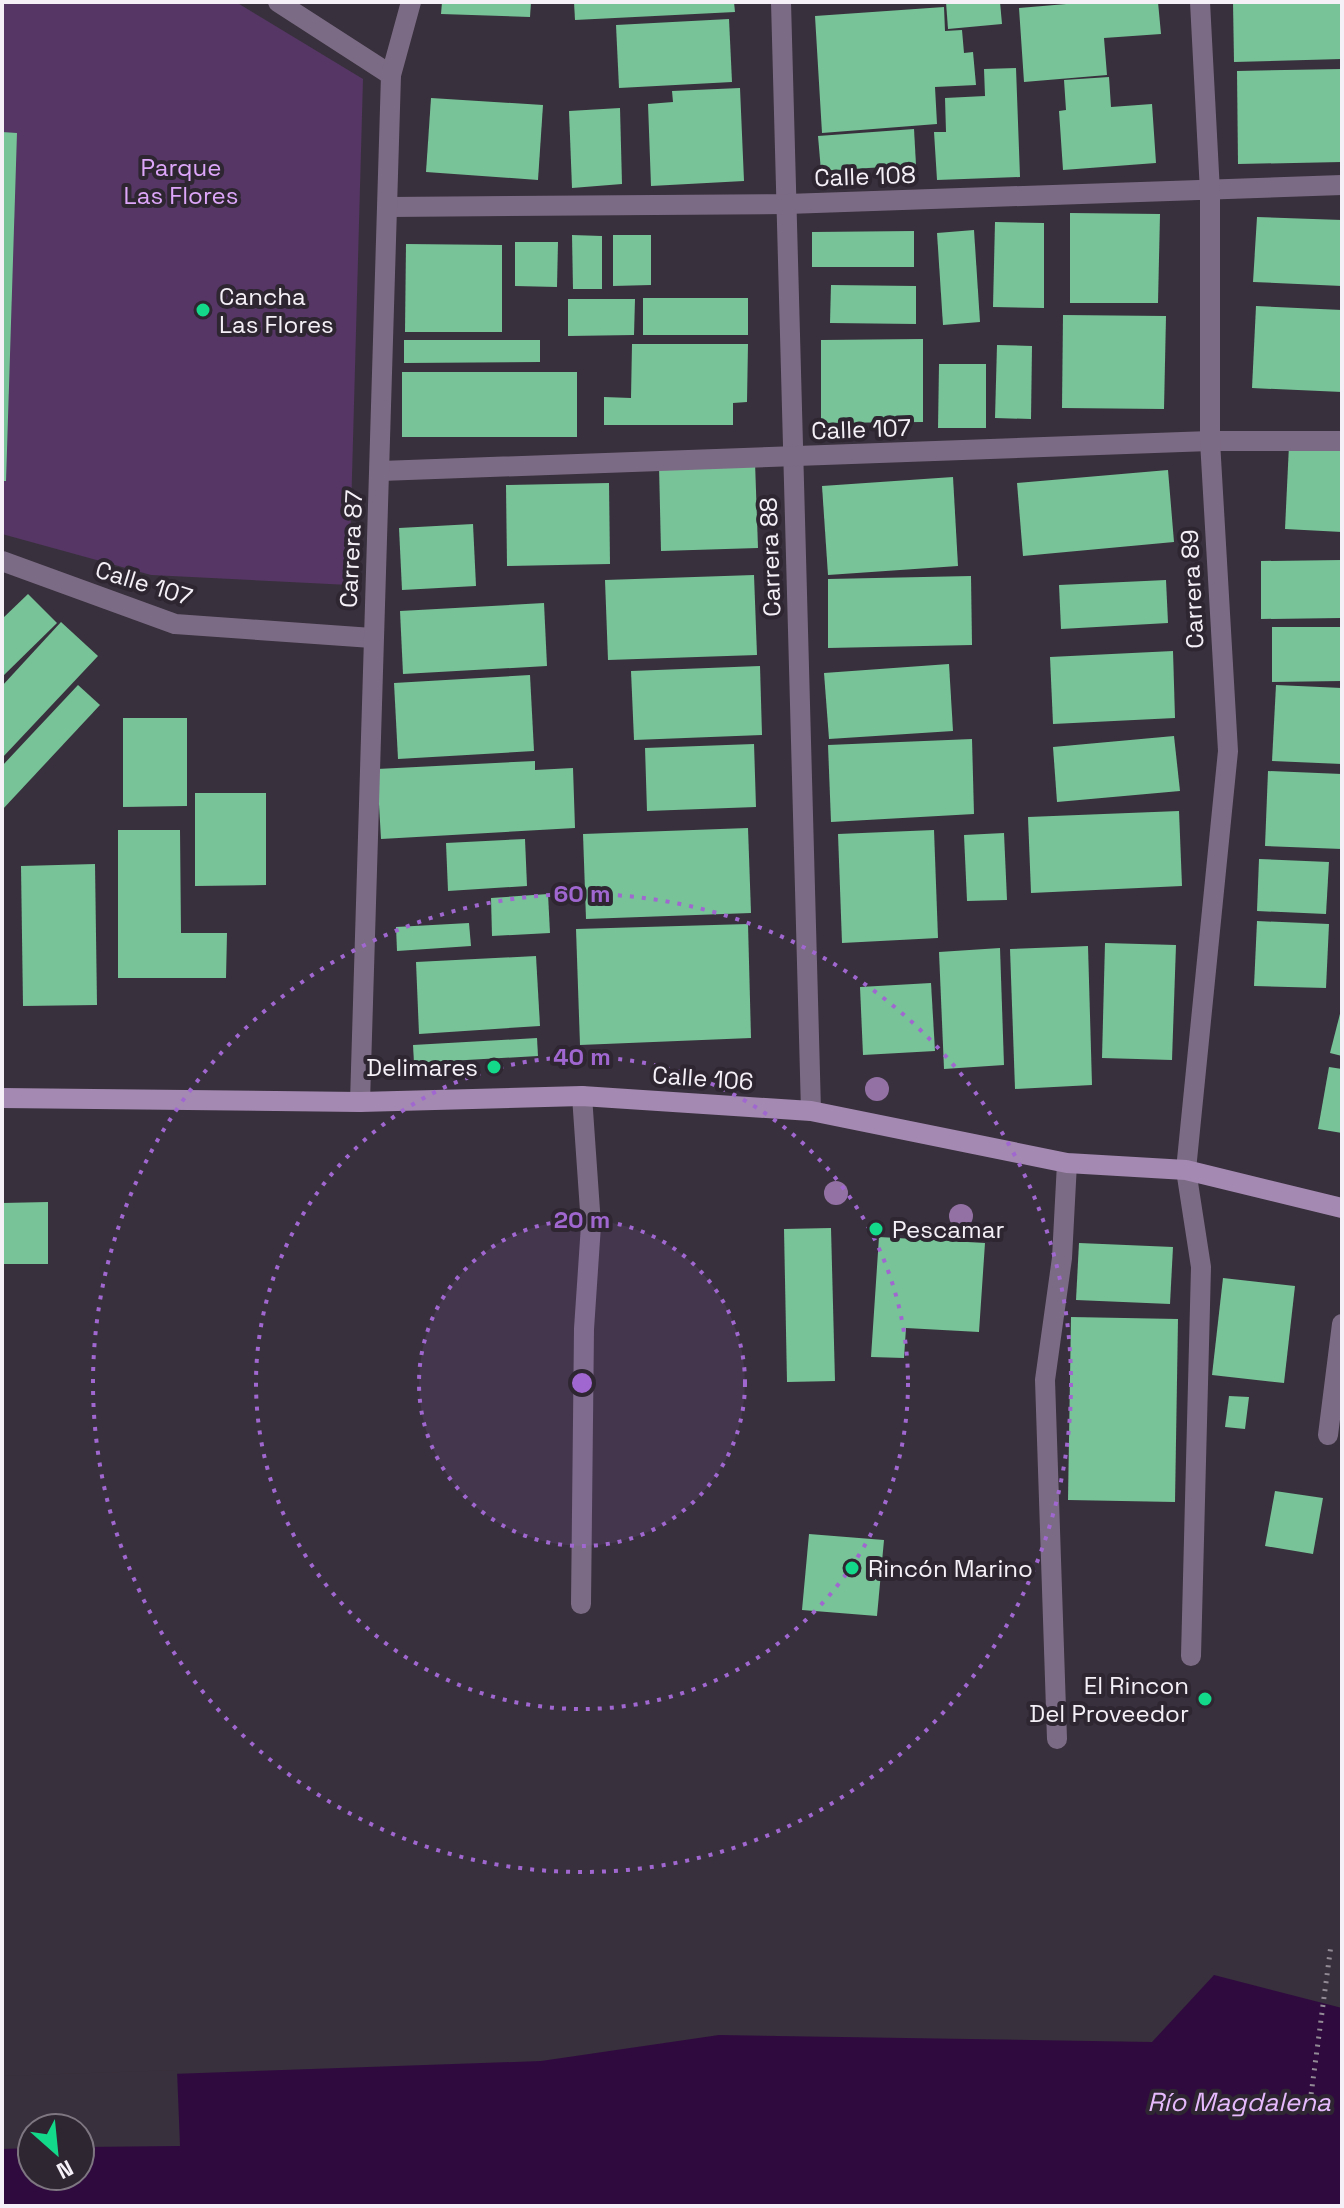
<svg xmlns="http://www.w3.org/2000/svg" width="1344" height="2208" viewBox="0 0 1344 2208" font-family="'Space Grotesk',sans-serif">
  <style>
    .green { fill: #553664 }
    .water { fill: #2f0a3f; fill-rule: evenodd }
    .pier { fill: #38303c }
    .building { fill: #78c398 }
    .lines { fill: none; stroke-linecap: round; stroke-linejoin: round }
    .path { stroke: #928b95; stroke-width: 5; stroke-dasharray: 2 6; stroke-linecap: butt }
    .lane { stroke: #7c6b85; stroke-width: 20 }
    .street { stroke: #7c6b85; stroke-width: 20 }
    .secondary { stroke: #a489b2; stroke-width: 20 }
    .tree { fill: #9371a4 }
    .ring { fill: none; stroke: #a067d0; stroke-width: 4; stroke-dasharray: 4 8 }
    .poi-dot { fill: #13d98a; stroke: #2e2732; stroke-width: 3 }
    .labels { text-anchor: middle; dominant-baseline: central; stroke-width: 8; stroke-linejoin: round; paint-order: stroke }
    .park-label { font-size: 24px; fill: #dda6f9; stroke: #2e2732 }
    .street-label { font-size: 24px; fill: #f5f0f8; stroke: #2e2732 }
    .poi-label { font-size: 24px; fill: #f5f0f8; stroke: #2e2732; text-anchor: start }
    .water-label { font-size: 26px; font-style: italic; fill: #e5b9fc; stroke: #2e2732 }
    .centre { fill: #a067d0; stroke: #2e2732; stroke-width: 4 }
    .ring-label { font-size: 24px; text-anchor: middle; font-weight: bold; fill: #a067d0; stroke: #2e2732; stroke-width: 8; stroke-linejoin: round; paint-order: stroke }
  </style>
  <rect width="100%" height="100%" fill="#38303c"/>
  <polygon class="green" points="2,2 236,2 363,79 349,585 151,575 2,534"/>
  <path class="water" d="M1214 1975 1342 2008V2206H2V2080L541 2061 719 2035 1152 2042ZM32 2128H80V2176H32Z"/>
  <polygon class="pier" points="177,2070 180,2146 80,2147 80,2128 32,2128 32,2148 2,2149 2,2076"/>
  <g class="building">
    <polygon points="442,2 531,2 530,17 441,14"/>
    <polygon points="574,2 734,2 735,12 575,20"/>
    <polygon points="946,2 1000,2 1002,24 948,29"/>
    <polygon points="1090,2 1158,2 1161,34 1104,38 1107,75 1024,82 1019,8"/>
    <polygon points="1233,2 1342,2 1342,59 1234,62"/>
    <polygon points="944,7 945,31 962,30 964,53 973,52 976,85 935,87 937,124 822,133 815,16"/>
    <polygon points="729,19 732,82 619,88 616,25"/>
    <polygon points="1016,68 1020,177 937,180 934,132 946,132 945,98 985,96 984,69"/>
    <polygon points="1342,69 1342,162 1238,164 1237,71"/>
    <polygon points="1109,77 1111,107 1152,104 1156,163 1063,170 1059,111 1066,110 1064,80"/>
    <polygon points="740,88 744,181 651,186 648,104 673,102 672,91"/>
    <polygon points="431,98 543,105 538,180 426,172"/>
    <polygon points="620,108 622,184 572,188 569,111"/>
    <polygon points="914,129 916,165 821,171 818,136"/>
    <polygon points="2,132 17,133 6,481 2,481"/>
    <polygon points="1070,213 1160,214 1158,303 1070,303"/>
    <polygon points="1257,217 1342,220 1342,286 1253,282"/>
    <polygon points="995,222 1044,223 1044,308 993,307"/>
    <polygon points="974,230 980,322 943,325 937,233"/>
    <polygon points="914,231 914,267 812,267 812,232"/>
    <polygon points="572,235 602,236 602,289 573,289"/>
    <polygon points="613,235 651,235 651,285 613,286"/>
    <polygon points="515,242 558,242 557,287 515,286"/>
    <polygon points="406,244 502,245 502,332 405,332"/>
    <polygon points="831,285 916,286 916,324 830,323"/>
    <rect x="643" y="298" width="105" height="37"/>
    <polygon points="568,299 635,299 634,335 568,336"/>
    <polygon points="1256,306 1342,310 1342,392 1252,388"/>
    <polygon points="1063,315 1166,316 1164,409 1062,408"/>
    <polygon points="923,339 923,422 821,423 821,340"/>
    <polygon points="404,340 540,340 540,362 404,363"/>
    <polygon points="632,344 748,344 747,402 733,403 733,425 604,425 604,397 631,398"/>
    <polygon points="997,345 1032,346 1031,419 995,418"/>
    <polygon points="939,364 986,364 986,428 938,428"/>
    <rect x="402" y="372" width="175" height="65"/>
    <polygon points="1289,445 1342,447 1342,532 1285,529"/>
    <polygon points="755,462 758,548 661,551 659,466"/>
    <polygon points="1168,470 1174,542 1023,556 1017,483"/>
    <polygon points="953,477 958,566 828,575 822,486"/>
    <polygon points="609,483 610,564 507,566 506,485"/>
    <polygon points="473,524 476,586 402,590 399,528"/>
    <polygon points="1342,560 1342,618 1261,619 1261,561"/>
    <polygon points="754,575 757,655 608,660 605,580"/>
    <polygon points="971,576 972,645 828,648 828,579"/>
    <polygon points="1166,580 1168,623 1061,629 1059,585"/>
    <polygon points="28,594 57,623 2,677 2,619"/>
    <polygon points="544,603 547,666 403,674 400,611"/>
    <polygon points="61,622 98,656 2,758 2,686"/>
    <polygon points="1272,627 1342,627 1342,681 1272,682"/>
    <polygon points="1173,651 1175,718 1053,724 1050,657"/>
    <polygon points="949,664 953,731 829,739 824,673"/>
    <polygon points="760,666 762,735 634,740 631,671"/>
    <polygon points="530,675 534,751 398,759 394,683"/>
    <polygon points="78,685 100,705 2,810 2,766"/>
    <polygon points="1276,685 1342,688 1342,764 1272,761"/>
    <polygon points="123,718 187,718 187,806 123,807"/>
    <polygon points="1174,736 1180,791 1057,802 1053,747"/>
    <polygon points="972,739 974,814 831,822 828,745"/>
    <polygon points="754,744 756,807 647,811 645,748"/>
    <polygon points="535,761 535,770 573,768 575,828 381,839 377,769"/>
    <polygon points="1268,771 1342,774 1342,849 1265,846"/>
    <polygon points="195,793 266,793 266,885 195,886"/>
    <polygon points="1179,811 1182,886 1031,893 1028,817"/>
    <polygon points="748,828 751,913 586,919 583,834"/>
    <polygon points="118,830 180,830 181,933 227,933 226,978 118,978"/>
    <polygon points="934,830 938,938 842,943 838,834"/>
    <polygon points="1004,833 1007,900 967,901 964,835"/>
    <polygon points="525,839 527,886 448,891 446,843"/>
    <polygon points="1259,859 1329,862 1326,914 1257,911"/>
    <polygon points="95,864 97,1005 23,1006 21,866"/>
    <polygon points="548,894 550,933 492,936 491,898"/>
    <polygon points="1257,921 1329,924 1326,988 1254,986"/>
    <polygon points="469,923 471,946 397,951 396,927"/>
    <polygon points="748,924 751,1038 580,1045 576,929"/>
    <polygon points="1105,943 1176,945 1172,1060 1102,1058"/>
    <polygon points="1088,946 1092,1085 1015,1089 1010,949"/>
    <polygon points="1000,948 1004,1065 944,1069 939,952"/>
    <polygon points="536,956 540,1026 419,1034 416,962"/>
    <polygon points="931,983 935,1051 863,1055 860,987"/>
    <polygon points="1342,1006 1342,1056 1330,1053"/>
    <polygon points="537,1038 538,1056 414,1063 413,1045"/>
    <polygon points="1329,1067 1342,1069 1342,1133 1318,1129"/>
    <polygon points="48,1202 48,1264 2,1264 2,1203"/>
    <polygon points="831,1228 835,1381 787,1382 784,1229"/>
    <polygon points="879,1237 985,1243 979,1332 906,1328 904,1358 871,1357"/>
    <polygon points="1079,1243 1173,1247 1170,1304 1076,1300"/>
    <polygon points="1223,1278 1295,1286 1284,1383 1212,1375"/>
    <polygon points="1071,1317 1178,1319 1175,1502 1068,1500"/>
    <polygon points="1229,1396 1249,1397 1245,1429 1225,1427"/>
    <polygon points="1275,1491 1323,1498 1313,1554 1265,1546"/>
    <polygon points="809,1534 884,1540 877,1616 802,1610"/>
  </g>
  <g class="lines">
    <polyline class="path" points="1309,2110 1331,1945"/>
    <g class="lane">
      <polyline points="1186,1170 1201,1267 1191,1656"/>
      <polyline points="1328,1435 1342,1324"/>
      <polyline points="581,1604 584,1329 591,1225 582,1096"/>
      <polyline points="1057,1739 1045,1380 1062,1258 1067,1163"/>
    </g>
    <g class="street">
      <polyline points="278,2 391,75"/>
      <polyline points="781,2 811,1111"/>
      <polyline points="389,207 787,204 1342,185"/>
      <polyline points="381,471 1210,441 1342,441"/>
      <polyline points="2,561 175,624 372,638"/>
      <polyline points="360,1102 391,75 411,2"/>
      <polyline points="1186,1170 1228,751 1210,441 1210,192 1200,2"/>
    </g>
    <polyline class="secondary" points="2,1098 360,1102 582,1096 811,1111 1067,1163 1186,1170 1342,1208"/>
  </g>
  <g class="tree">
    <circle cx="877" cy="1089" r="12"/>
    <circle cx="836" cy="1193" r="12"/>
    <circle cx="961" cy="1216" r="12"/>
  </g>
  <circle cx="582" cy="1383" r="163" fill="#a067d0" fill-opacity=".12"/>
  <g class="ring">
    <circle cx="582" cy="1383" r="163"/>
    <circle cx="582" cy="1383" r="326"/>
    <circle cx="582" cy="1383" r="489"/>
  </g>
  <g class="poi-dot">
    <circle cx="203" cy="310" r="8"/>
    <circle cx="494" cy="1067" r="8"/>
    <circle cx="876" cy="1229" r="8"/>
    <circle cx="852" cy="1568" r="8"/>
    <circle cx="1205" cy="1699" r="8"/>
  </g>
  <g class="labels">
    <g class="park-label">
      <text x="181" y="167">Parque<tspan x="181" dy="28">Las Flores</tspan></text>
    </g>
    <g class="street-label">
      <text transform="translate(865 176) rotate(-2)">Calle 108</text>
      <text transform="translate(861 429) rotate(-2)">Calle 107</text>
      <text transform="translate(351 549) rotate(-87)">Carrera 87</text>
      <text transform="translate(770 557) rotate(-92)">Carrera 88</text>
      <text transform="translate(144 583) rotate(17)">Calle 107</text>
      <text transform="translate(1192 589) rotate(-93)">Carrera 89</text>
      <text transform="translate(703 1078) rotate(4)">Calle 106</text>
    </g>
    <g class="poi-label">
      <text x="219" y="296">Cancha<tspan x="219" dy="28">Las Flores</tspan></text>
      <text x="478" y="1067" text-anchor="end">Delimares</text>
      <text x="892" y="1229">Pescamar</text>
      <text x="868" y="1568">Rincón Marino</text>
      <text x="1189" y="1685" text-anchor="end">El Rincon<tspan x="1189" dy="28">Del Proveedor</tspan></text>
    </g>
    <g class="water-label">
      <text x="1239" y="2102">Río Magdalena</text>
    </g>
  </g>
  <circle cx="582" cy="1383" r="12" class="centre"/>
  <g class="ring-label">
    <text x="582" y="902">60 m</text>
    <text x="582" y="1065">40 m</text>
    <text x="582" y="1228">20 m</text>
  </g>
  <rect width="1344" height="2208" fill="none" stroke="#f5f0f8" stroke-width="8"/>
  <g transform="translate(56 2152) rotate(153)"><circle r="38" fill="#2e2732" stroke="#7e7781" stroke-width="2"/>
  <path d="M0-6L14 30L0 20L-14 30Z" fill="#13d98a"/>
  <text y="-12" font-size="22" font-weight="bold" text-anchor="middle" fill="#f5f0f8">N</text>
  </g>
</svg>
